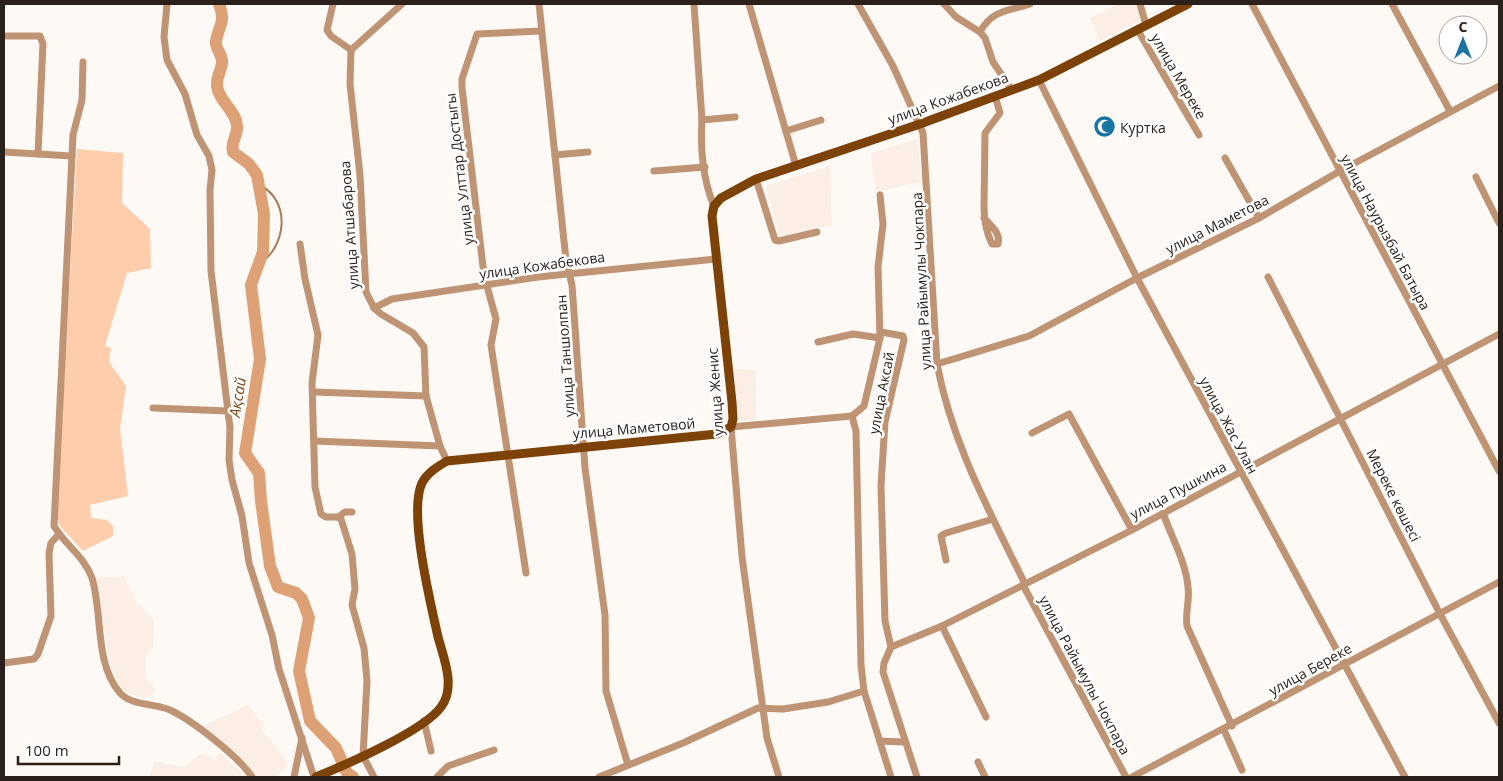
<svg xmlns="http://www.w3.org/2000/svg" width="1503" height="781" viewBox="0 0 1503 781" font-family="'Open Sans',sans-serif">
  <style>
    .built { fill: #fbeee4 }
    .green { fill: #fecdab }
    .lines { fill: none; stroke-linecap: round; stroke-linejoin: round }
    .stream { stroke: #a87b5a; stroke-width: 2 }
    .river { stroke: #dda175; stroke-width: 12 }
    .minor { stroke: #bf9474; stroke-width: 7 }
    .major { stroke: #7d4207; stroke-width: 9 }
    .labels { text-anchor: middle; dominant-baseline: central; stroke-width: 5; stroke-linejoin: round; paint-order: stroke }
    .street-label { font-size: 14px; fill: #2b211a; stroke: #fff }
    .poi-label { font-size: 14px; fill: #2b211a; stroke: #fff; text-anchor: start }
    .water-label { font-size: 15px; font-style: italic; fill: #7a4310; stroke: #fff }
  </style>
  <rect width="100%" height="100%" fill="#fef9f5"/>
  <g class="built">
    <polygon points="1119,4 1136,4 1140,20 1100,41 1090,18"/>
    <polygon points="918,139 921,182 876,192 871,153"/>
    <polygon points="830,166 832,226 813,228 780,237 766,186"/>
    <polygon points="734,369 756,370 756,420 739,421"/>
    <polygon points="124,576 137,603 151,616 154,622 153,647 146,657 146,678 157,691 143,699 124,691 117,682 109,658 97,578"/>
    <polygon points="248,705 264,726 261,729 286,759 287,767 276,777 257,777 234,753 203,726"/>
    <polygon points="202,753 215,760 220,753 246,777 149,777 155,761 183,767"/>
  </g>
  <polygon class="green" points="77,149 123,153 122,203 150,229 151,268 127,273 105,346 111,348 109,362 126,386 120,429 128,496 90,505 91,518 107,520 113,526 113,536 83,551 59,525 57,511"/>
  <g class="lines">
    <path class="stream" d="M258 265C286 248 292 202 260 185"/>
    <path class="river" d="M219 4C226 23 219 24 216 41 215 49 223 55 222 63 221 72 216 77 217 86 219 102 236 110 237 126 238 136 230 142 233 152L249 164 257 175 264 214 263 252 251 285 260 359 245 453 259 473 261 501 270 566 278 587 296 593 302 599 309 618 299 671 310 721 336 748 347 773 353 777"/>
    <g class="minor">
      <polyline points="167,4 164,37 167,60 185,94 197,135 209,156 212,170 210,190 211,271 230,428 229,460 232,480 242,516 249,563 272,635 279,669 314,777"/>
      <polyline points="333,4 327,30 331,36 351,50 350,84 360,175 366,292 374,308 381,314 413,333 424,347 426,396 440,446 447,461"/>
      <polyline points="539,4 566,260 572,285 585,468 605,615 606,691 628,765"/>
      <path d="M694 4 702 120C700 147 703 181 714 206"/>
      <polyline points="749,4 796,166"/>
      <path d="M858 4 893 66 923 133 937 364C952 444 990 512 1025 584"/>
      <polyline points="944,4 956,17 980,32 985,38 993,62 1012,90"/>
      <polyline points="1140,4 1146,25"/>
      <polyline points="1252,4 1499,471"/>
      <polyline points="1392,4 1450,111"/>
      <polyline points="1137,29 1199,135"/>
      <path d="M980 32C992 10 1008 11 1030 4"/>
      <polyline points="4,36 40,36 43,44 38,154"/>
      <polyline points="351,50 402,4"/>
      <path d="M83 62 82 100 73 135 54 526C65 545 84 556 92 578 103 614 94 663 120 693 132 706 154 703 170 710 192 720 239 757 252 777"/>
      <polyline points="1039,80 1137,278 1405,777"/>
      <polyline points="702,120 735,117"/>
      <polyline points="786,131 821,120"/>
      <polyline points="4,152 72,156"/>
      <polyline points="555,155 588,152"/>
      <polyline points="1225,158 1259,218"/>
      <polyline points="654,171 705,167"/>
      <polyline points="1476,177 1499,223"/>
      <polyline points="756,179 775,240 779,241 817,232"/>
      <polyline points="880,195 883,224 878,267 880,338 864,406 852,416 856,431 861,665 864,691 891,777"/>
      <path d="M984 218C991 226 1001 233 998 244H992C986 232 984 220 984 207L985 133 1000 113 995 96"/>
      <polyline points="300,244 305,279 318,335 312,383 315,487 321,514 326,517 338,517 341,519 352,554 355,589 352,605 364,648 367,681 363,756 374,777"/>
      <polyline points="1268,277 1440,614 1499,723"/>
      <polyline points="374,308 392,299 538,277 716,259"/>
      <polyline points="881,332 903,336 904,340 885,422 881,486 885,621 891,647 884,663 883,672 917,777"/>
      <polyline points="818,342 853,334 880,338"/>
      <polyline points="937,364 1029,336 1137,278 1259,218 1340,171 1499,86"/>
      <polyline points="314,392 426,396"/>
      <polyline points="153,408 228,411"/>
      <polyline points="1032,433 1069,414 1132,530"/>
      <polyline points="314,441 440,446"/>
      <path d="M1163 513C1171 536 1186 562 1188 587 1190 600 1185 612 1187 626L1232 726"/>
      <polyline points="338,517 345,512 352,512"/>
      <polyline points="946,560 941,536 946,533 993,519"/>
      <polyline points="526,573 491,345 496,319 484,275 462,88 462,79 477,34 541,31"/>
      <polyline points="1023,585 1126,777"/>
      <polyline points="942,626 986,717"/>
      <polyline points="891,647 942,626 1132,530 1499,334"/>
      <polyline points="4,663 34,659 38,654 51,616 49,553 51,543 59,534"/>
      <polyline points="424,721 431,751"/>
      <polyline points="1224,730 1242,770"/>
      <polyline points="880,741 904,742"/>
      <polyline points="978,762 985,777"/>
      <polyline points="294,777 302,738"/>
      <polyline points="437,777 448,766 494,750"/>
      <polyline points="599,777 683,743 758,708 783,709 828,702 864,691"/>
      <polyline points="779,777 767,738 742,557 731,427 852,416"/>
      <polyline points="1132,777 1499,582"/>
    </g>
    <path class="major" d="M316 777C345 765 424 731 441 707 456 687 444 659 438 637 431 605 408 512 422 483 427 473 437 467 447 461L717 434 731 427 733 419 732 402 712 216 714 206 721 198 756 179 920 124 1039 80 1188 4"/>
  </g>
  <defs>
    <symbol id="mosque-disc" viewBox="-11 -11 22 22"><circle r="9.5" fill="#1974a3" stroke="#fff"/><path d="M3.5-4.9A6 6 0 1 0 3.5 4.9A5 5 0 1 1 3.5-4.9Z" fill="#fff"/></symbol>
  </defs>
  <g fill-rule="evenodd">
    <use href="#mosque-disc" x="1092" y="114" width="25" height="25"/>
  </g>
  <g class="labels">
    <g class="street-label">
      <text transform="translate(1179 76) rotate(60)">улица Мереке</text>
      <text transform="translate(948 98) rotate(-20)">улица Кожабекова</text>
      <text transform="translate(459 169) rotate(-97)">улица Улттар Достыгы</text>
      <text transform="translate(1217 224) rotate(-27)">улица Маметова</text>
      <text transform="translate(349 225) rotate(-94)">улица Атшабарова</text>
      <text transform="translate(1386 232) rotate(62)">улица Наурызбай Батыра</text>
      <text transform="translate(542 265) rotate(-8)">улица Кожабекова</text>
      <text transform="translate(921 281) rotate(-93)">улица Райымулы Чокпара</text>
      <text transform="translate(565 356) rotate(-94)">улица Таншолпан</text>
      <text transform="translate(715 392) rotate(-94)">улица Женис</text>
      <text transform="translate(881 393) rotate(-79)">улица Аксай</text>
      <text transform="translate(1229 425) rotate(62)">улица Жас Улан</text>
      <text transform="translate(634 428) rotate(-5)">улица Маметовой</text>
      <text transform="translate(1178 490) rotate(-28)">улица Пушкина</text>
      <text transform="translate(1394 495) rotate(63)">Мереке көшесі</text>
      <text transform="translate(1310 669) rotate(-29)">улица Береке</text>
      <text transform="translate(1085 675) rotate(62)">улица Райымулы Чокпара</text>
    </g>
    <g class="poi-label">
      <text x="1120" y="127">Куртка</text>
    </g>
    <g class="water-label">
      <text transform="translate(237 397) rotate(-81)">Ақсай</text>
    </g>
  </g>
  <rect width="1503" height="781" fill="none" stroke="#2b211a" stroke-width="10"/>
  <g transform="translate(1463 40)"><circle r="24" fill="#ffffff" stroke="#aaa6a3"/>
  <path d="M0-4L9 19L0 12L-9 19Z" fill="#1974a3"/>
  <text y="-8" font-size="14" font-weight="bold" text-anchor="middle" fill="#2b211a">С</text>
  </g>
  <path d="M18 756v8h101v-8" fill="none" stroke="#2b211a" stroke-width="2.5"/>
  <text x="25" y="756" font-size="15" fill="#2b211a" stroke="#ffffff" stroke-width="4" paint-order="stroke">100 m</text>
</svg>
